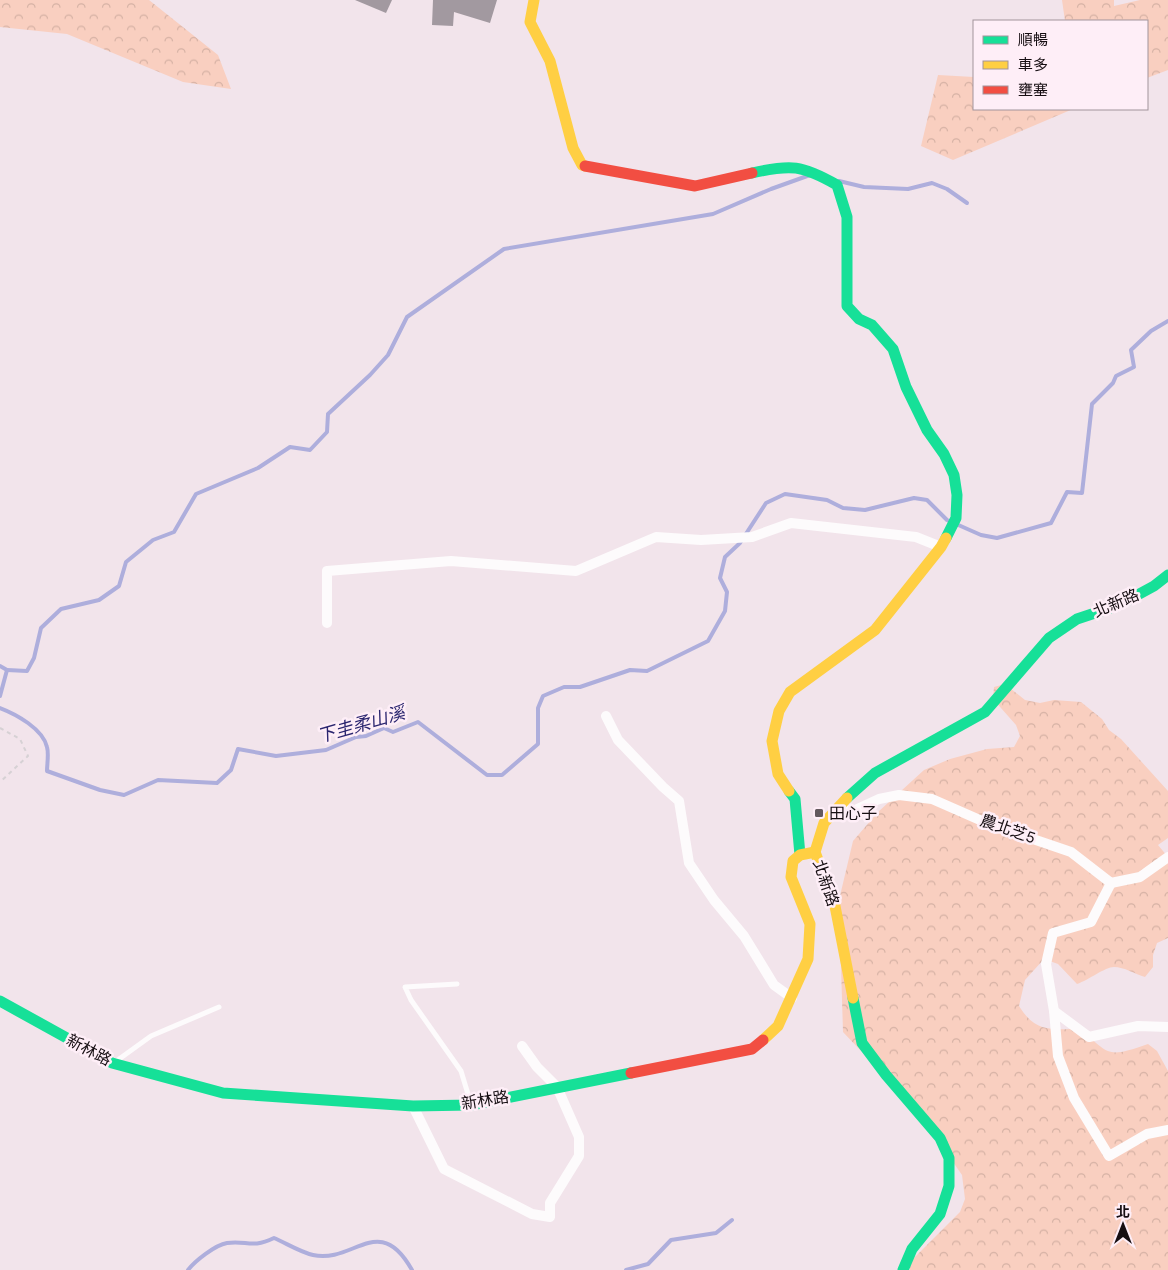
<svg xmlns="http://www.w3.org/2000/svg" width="1168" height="1270" viewBox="0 0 1168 1270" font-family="'Work Sans','Noto Sans TC',sans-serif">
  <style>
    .forest { fill: url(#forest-crowns) }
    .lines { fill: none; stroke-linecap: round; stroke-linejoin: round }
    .stream { stroke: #aeaedc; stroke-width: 4 }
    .building { fill: #a299a0 }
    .path { stroke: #d6d1d4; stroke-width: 2; stroke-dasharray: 4 4; stroke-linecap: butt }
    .lane { stroke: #fdfbfc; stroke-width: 5 }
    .street { stroke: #fdfbfc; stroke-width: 10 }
    .fast { stroke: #16e098; stroke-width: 11 }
    .slow { stroke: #ffcf43; stroke-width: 11 }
    .jam { stroke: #f24e42; stroke-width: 11 }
    .poi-dot { fill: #63595e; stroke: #feeef7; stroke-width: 2 }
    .labels { text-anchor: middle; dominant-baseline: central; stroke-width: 5; stroke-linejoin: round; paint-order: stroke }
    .street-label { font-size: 16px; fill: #160e12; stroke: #feeef7 }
    .poi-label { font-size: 16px; fill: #160e12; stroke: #feeef7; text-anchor: start }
    .water-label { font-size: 18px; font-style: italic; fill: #2b266f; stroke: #feeef7 }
  </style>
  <defs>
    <pattern id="forest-crowns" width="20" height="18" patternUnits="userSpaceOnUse" patternTransform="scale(1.25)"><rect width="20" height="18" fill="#f9cfc0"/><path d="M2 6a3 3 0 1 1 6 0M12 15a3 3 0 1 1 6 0" fill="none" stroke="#d5b1a4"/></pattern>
  </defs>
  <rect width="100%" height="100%" fill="#f2e4eb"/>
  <g class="forest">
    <polygon points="0,0 149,0 218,55 231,89 183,82 67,34 0,27"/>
    <polygon points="1062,0 1114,0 1114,6 1140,0 1168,0 1168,70 1147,78 1147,21 1065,21"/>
    <polygon points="938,75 974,77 974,109 1073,109 953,160 921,146"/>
    <path d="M1005 684 1025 700 1040 703 1054 700 1081 702 1102 719 1109 730 1121 739 1168 791V838L1158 845 1168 857V938L1157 943 1153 955V967L1145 977C1135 974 1124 967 1114 967 1105 967 1089 980 1077 984L1058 964 1044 959 1025 980 1019 1006C1036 1033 1050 1029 1079 1029 1111 1054 1105 1059 1148 1044L1157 1051 1168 1071V1270H910L909 1263 960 1212 965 1199 962 1175 889 1070 860 1050 843 1032 839 900 853 841 878 812 924 770 950 759 987 749 1014 747 1020 736 1016 725 993 699 994 687Z"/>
  </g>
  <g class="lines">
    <g class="stream">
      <polyline points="839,181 864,187 908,189 932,183 947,189 967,203"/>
      <polyline points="0,666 7,670 0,696"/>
      <polyline points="7,670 27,671 34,658 41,628 61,609 99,600 119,586 126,562 153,540 174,532 196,494 258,468 290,447 310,450 327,432 328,414 370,375 388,355 407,317 504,249 713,214 771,189 810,175"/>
      <path d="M0 708C16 714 43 729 47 747 49 754 47 764 47 771L100 790 124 795 158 780 217 783 231 770 238 749 276 756 326 750 356 737 366 736 384 728 393 732 418 722 487 775H502L538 744V708L543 696 564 687H580L630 670 647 671 708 641 725 611 727 592 720 578 725 557 740 543 766 503 785 494 827 500 843 508 865 510 914 498 927 500 947 520 981 535 997 538 1051 523 1067 492 1082 493 1092 404 1113 383 1116 376 1134 367 1131 350 1151 331 1168 321"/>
      <path d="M188 1270C195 1261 215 1245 227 1243 247 1240 251 1249 274 1238 286 1243 300 1252 313 1255 354 1264 379 1211 412 1270"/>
      <polyline points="626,1270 648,1264 671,1240 716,1233 732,1220"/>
    </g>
  </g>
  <g class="building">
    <polygon points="355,0 392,0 386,13"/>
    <polygon points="433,0 497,0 490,23 454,12 453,26 432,25"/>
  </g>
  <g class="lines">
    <polyline class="path" points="0,728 20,739 28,756 0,782"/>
    <g class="lane">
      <polyline points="457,984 405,987 411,1000 461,1071 471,1104"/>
      <polyline points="115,1062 151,1036 219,1007"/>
    </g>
    <g class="street">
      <polyline points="327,623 327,571 451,561 576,571 656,537 701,540 752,537 791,523 916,537 941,547"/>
      <polyline points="606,716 618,740 663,787 679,801 689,863 714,900 744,936 774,985 792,998"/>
      <polyline points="835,809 853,811 879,799 899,795 932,799 989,824 1071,852 1111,883 1140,877 1168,857"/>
      <polyline points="1111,883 1091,922 1053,933 1046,964 1054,1011 1089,1037 1138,1026 1168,1027"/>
      <polyline points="1054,1011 1058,1056 1074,1098 1109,1156 1147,1134 1168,1130"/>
      <polyline points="413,1106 444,1169 532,1214 550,1217 550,1203 579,1156 579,1137 557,1087 537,1067 522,1046"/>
    </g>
    <g class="fast">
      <path d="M752 173C791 164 802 165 837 185L847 217V306L859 319 872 325 893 349 906 387 927 430 944 454 954 475 957 495 956 518 946 538"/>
      <polyline points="789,791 795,799 800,855"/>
      <polyline points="847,798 875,773 985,712 1049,638 1077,619 1119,605 1154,586 1168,575"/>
      <polyline points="853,998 862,1043 886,1075 940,1138 949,1158 949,1186 940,1214 912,1249 903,1270"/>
      <polyline points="0,1001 112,1063 223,1093 413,1106 471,1105 631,1073"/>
    </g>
    <g class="slow">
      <polyline points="534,0 530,22 550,61 573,148 582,165 585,166"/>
      <polyline points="789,791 778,774 772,741 779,711 790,692 875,630 941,547 946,538"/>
      <polyline points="847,798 824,823 815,852 835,906 853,998"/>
      <polyline points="763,1040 778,1026 808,959 810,924 791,877 793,861 800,855 815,852"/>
    </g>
    <g class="jam">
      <polyline points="585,166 695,186 752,173"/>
      <polyline points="631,1073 752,1049 763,1040"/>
    </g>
  </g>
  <rect class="poi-dot" x="814" y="808" width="10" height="10" rx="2.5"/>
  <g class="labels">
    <g class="street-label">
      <text transform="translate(1116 603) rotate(-23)">北新路</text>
      <text transform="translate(1008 829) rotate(19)">農北芝5</text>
      <text transform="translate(826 883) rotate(71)">北新路</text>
      <text transform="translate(89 1050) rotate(28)">新林路</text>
      <text transform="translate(485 1100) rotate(-9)">新林路</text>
    </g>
    <g class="poi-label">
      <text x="829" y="813">田心子</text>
    </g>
    <g class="water-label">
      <text transform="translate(361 724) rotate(-16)">下圭柔山溪</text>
    </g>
  </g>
  <rect x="973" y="20" width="175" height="90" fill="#feeef7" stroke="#a1949b"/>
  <rect x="983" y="36" width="25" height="8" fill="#16e098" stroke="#a1949b"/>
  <text x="1018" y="45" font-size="15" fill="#160e12">順暢</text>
  <rect x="983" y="61" width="25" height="8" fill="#ffcf43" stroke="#a1949b"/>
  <text x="1018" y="70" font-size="15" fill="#160e12">車多</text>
  <rect x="983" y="86" width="25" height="8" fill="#f24e42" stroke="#a1949b"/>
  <text x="1018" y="95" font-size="15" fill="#160e12">壅塞</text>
  <g transform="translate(1123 1225)" stroke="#feeef7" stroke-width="4" paint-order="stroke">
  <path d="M0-4L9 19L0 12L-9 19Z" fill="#160e12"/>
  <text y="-8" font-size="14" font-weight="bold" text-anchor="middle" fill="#160e12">北</text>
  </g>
</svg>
